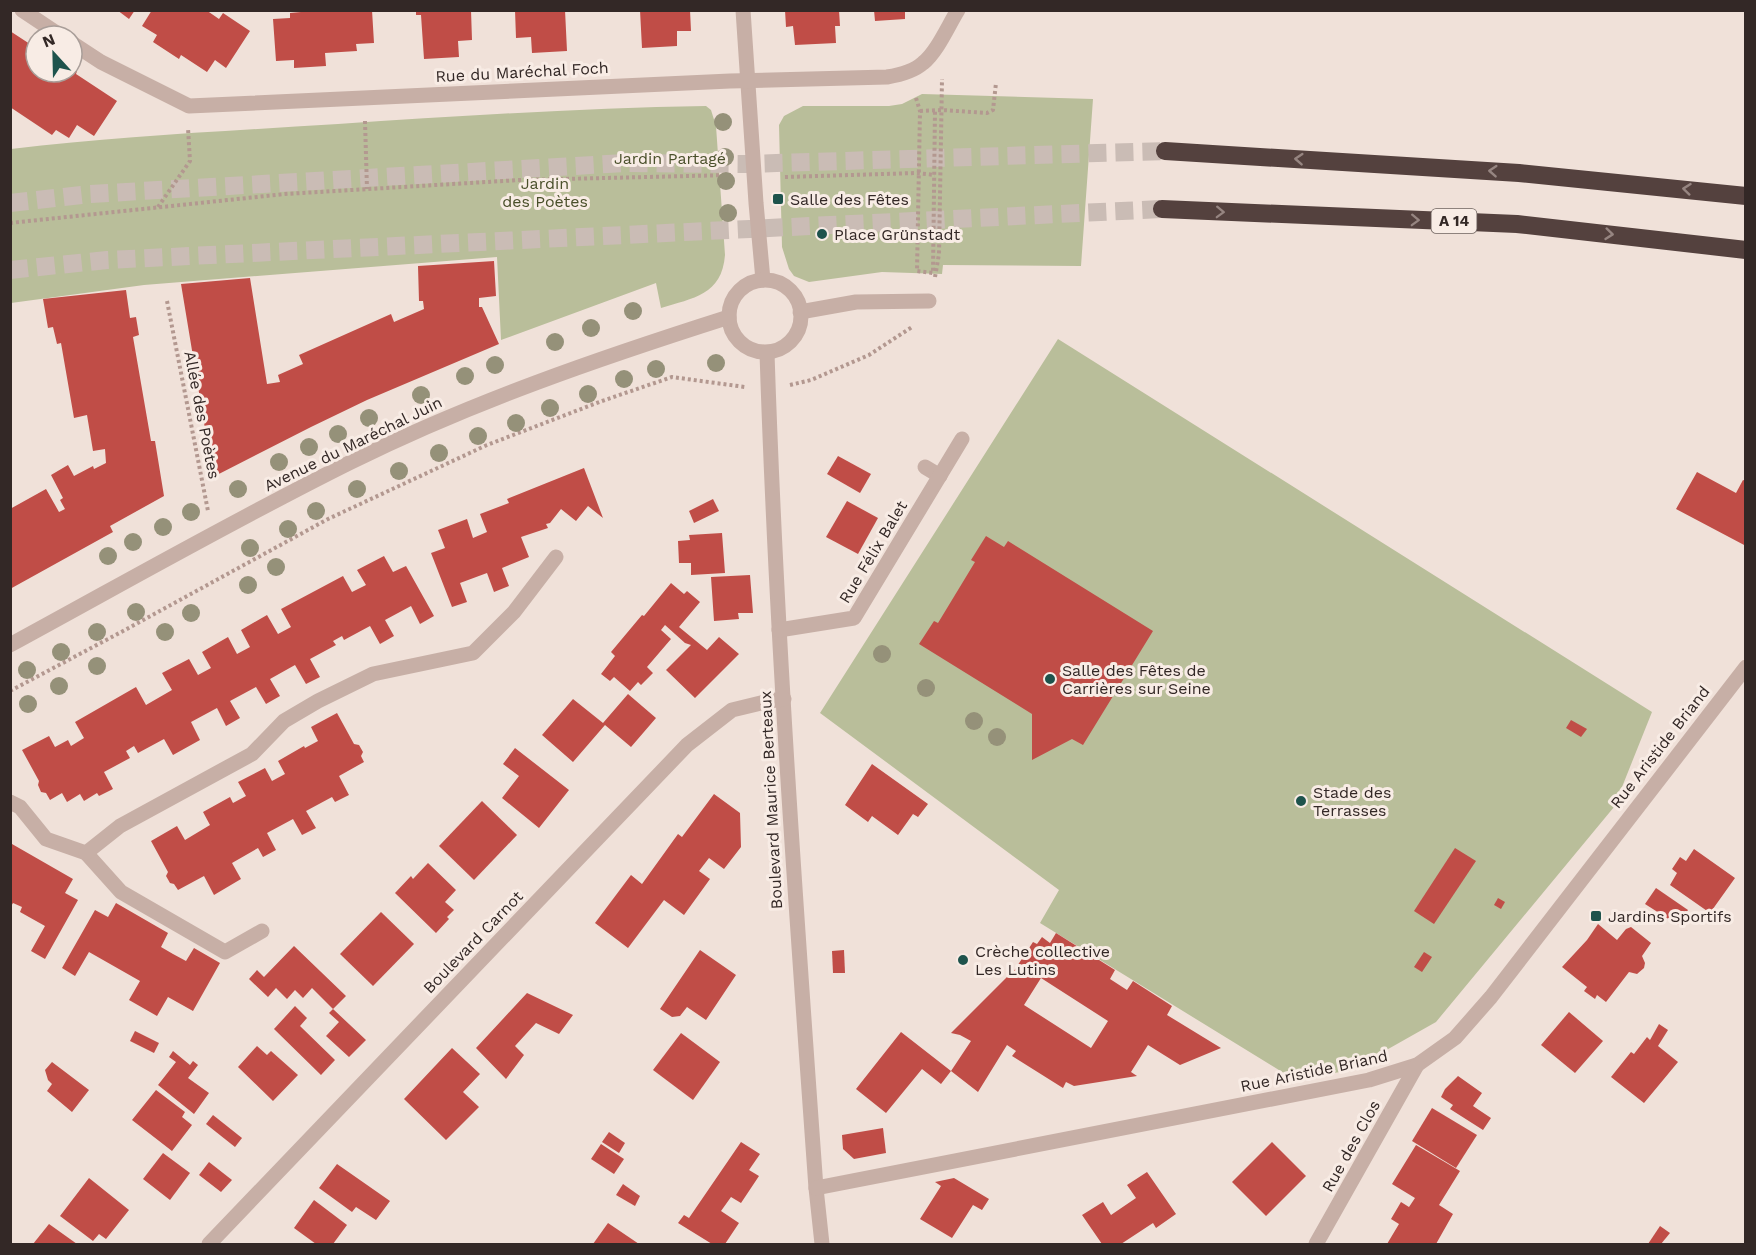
<svg xmlns="http://www.w3.org/2000/svg" width="1756" height="1255" viewBox="0 0 1756 1255" font-family="'Work Sans',sans-serif">
  <style>
    .green { fill: #b9be9a }
    .building { fill: #c04d47; fill-rule: evenodd }
    .lines { fill: none; stroke-linecap: round; stroke-linejoin: round }
    .motorway-tunnel { stroke: #cabcb5; stroke-width: 18; stroke-dasharray: 18 9; stroke-linecap: butt }
    .path { stroke: #b39890; stroke-width: 4; stroke-dasharray: 3 3; stroke-linecap: butt }
    .service { stroke: #c7afa6; stroke-width: 15 }
    .minor { stroke: #c7afa6; stroke-width: 15 }
    .motorway { stroke: #54413e; stroke-width: 18 }
    .tree { fill: #959179 }
    .oneway { stroke: #968581 }
    .poi-dot { fill: #1e534c; stroke: #f8ece5; stroke-width: 2 }
    .labels { text-anchor: middle; dominant-baseline: central; stroke-width: 6; stroke-linejoin: round; paint-order: stroke }
    .shield { fill: #f8ece5; stroke: #6e635f; stroke-width: 1.5 }
    .shield-label { font-size: 15px; font-weight: bold; fill: #332826 }
    .street-label { font-size: 16px; fill: #332826; stroke: #f8ece5 }
    .park-label { font-size: 16px; fill: #4a502b; stroke: #f8ece5 }
    .poi-label { font-size: 16px; fill: #332826; stroke: #f8ece5; text-anchor: start }
  </style>
  <rect width="100%" height="100%" fill="#f0e1d9"/>
  <g class="green">
    <polygon points="922,94 1093,99 1081,266 943,265 942,274 882,272 809,282 794,276 789,269 782,247 779,125 784,116 803,106 889,106 902,104"/>
    <path d="M706 106 711 110 716 126 725 255C722 295 693 298 661 308L656 283 501 340 497 257 144 285 11 303V149C119 136 228 131 338 124 460 116 583 108 706 106Z"/>
    <polygon points="1058,339 1652,712 1614,807 1436,1022 1351,1070 1295,1080 1040,923 1059,890 820,713"/>
  </g>
  <g class="building">
    <polygon points="117,10 135,10 129,19"/>
    <polygon points="152,10 206,10 219,19 223,13 250,31 226,68 215,60 207,72 181,55 179,59 153,42 157,35 142,26"/>
    <polygon points="323,10 372,10 374,43 356,44 357,51 325,53 326,66 294,68 294,60 276,61 273,19 290,18 290,13"/>
    <polygon points="416,10 471,10 472,40 458,41 459,57 424,59 421,15 416,15"/>
    <polygon points="515,10 565,10 567,51 532,53 531,37 516,38"/>
    <polygon points="640,10 690,10 691,31 677,31 677,46 642,48"/>
    <polygon points="785,10 839,10 840,26 835,26 836,43 795,45 793,26 786,27"/>
    <polygon points="874,10 905,10 905,19 875,21"/>
    <polygon points="10,31 36,48 36,72 72,72 72,68 77,71 76,74 117,101 94,136 77,125 69,138 56,130 52,135 10,107"/>
    <polygon points="494,261 496,296 479,298 479,307 482,307 499,344 367,400 311,427 213,477 181,284 250,278 267,384 280,382 278,375 303,364 299,355 391,314 394,322 424,309 423,301 419,301 418,266"/>
    <polygon points="126,290 130,318 136,317 139,335 133,337 151,441 155,441 164,496 110,526 113,532 10,589 10,509 46,489 59,512 65,509 60,500 63,498 51,475 68,465 74,476 93,466 94,469 106,463 105,449 93,451 87,415 74,418 61,343 57,344 53,327 48,328 43,299"/>
    <polygon points="838,456 871,474 860,493 827,474"/>
    <polygon points="584,468 603,518 588,506 576,521 561,509 550,523 546,524 548,528 521,537 529,557 502,568 509,586 494,592 487,573 460,583 467,602 452,607 431,553 445,548 438,530 467,519 473,538 487,532 480,514 509,503 507,499"/>
    <polygon points="1697,472 1736,493 1743,480 1746,481 1746,546 1676,509"/>
    <polygon points="713,499 719,511 694,523 689,511"/>
    <polygon points="847,501 878,518 858,554 826,537"/>
    <polygon points="722,533 725,573 691,575 691,563 679,563 678,541 690,540 689,535"/>
    <polygon points="986,536 1004,547 1008,541 1153,631 1083,745 1072,739 1032,760 1032,714 919,644 934,621 938,623 975,562 971,560"/>
    <polygon points="384,556 393,572 406,566 434,616 420,624 411,606 385,620 394,636 380,644 370,626 344,640 342,636 333,641 336,645 310,659 320,677 306,684 295,665 270,679 280,696 266,704 256,687 230,701 240,718 226,726 217,708 191,722 200,740 173,755 164,739 138,753 134,746 126,751 130,758 104,772 113,789 99,796 97,793 84,801 80,794 67,802 62,793 50,800 46,793 41,792 38,785 39,781 22,750 49,736 55,747 68,740 71,746 84,738 75,722 136,687 146,705 172,690 162,673 189,659 198,675 211,668 202,652 228,637 237,654 250,647 241,630 267,615 278,634 291,627 281,609 343,576 352,592 366,585 357,570"/>
    <polygon points="750,575 753,613 738,613 739,619 714,621 711,577"/>
    <polygon points="671,583 684,594 687,591 700,602 679,627 707,650 719,637 739,654 695,698 666,670 691,645 685,643 665,625 661,630 671,639 647,667 653,673 641,685 638,682 630,691 614,677 610,681 601,674 615,656 611,652 642,615 644,616"/>
    <polygon points="628,694 656,718 631,747 605,725 573,762 542,735 573,699 603,723"/>
    <polygon points="337,713 354,744 359,745 363,752 361,756 364,762 339,776 349,795 335,802 332,797 306,811 316,828 302,835 293,819 267,833 276,850 263,857 258,848 232,863 241,879 214,895 204,876 178,890 174,884 170,883 166,876 168,872 151,841 177,826 185,840 210,825 203,812 230,797 233,803 246,796 238,782 265,768 272,781 285,774 278,761 304,746 305,748 318,741 311,727"/>
    <polygon points="1571,720 1587,729 1581,737 1566,728"/>
    <polygon points="515,748 569,790 539,828 502,798 519,776 503,764"/>
    <polygon points="872,764 928,804 918,817 913,814 898,835 872,816 868,822 845,805"/>
    <polygon points="714,794 740,813 741,847 724,869 709,858 699,871 710,879 684,915 664,900 628,948 595,923 631,875 642,884 678,834 682,837"/>
    <polygon points="482,801 517,835 474,880 439,846"/>
    <polygon points="12,844 73,879 65,893 78,900 45,959 31,951 45,926 20,912 22,907 13,903 10,908"/>
    <polygon points="1455,848 1476,861 1434,924 1414,911"/>
    <polygon points="1694,849 1735,878 1710,913 1670,885 1677,873 1672,869 1680,857 1686,861"/>
    <polygon points="428,863 456,890 445,902 454,910 447,917 449,919 436,933 395,893 411,876 413,879"/>
    <polygon points="1656,888 1688,910 1678,925 1645,904"/>
    <polygon points="1498,898 1505,902 1501,909 1494,905"/>
    <polygon points="116,903 168,933 161,947 173,954 186,961 194,948 220,963 193,1011 168,997 157,1016 129,1000 140,981 89,952 75,976 62,968 95,910 108,917"/>
    <polygon points="381,912 414,944 373,986 340,954"/>
    <polygon points="1598,924 1617,940 1626,929 1631,927 1651,943 1642,956 1645,963 1644,968 1637,974 1629,972 1606,1002 1597,995 1595,999 1584,991 1587,987 1562,967 1587,940"/>
    <path d="M1056 933 1115 970 1110 979 1127 990 1133 981 1172 1006 1167 1015 1221 1048 1180 1065 1148 1045 1131 1072 1137 1076 1074 1086 1066 1082 1063 1088 1012 1056 1016 1051 1007 1045 978 1092 951 1071 971 1041 960 1035 951 1033 1008 976 1010 977 1033 942 1037 944 1042 937 1050 943ZM1041 978 1108 1021 1091 1048 1024 1005Z"/>
    <polygon points="294,946 346,996 333,1009 312,988 303,998 295,990 287,999 276,988 268,997 249,979 257,970 264,977"/>
    <polygon points="700,950 736,975 706,1020 687,1007 680,1016 672,1017 660,1009"/>
    <polygon points="844,950 845,973 833,973 832,951"/>
    <polygon points="1424,952 1432,957 1422,972 1414,967"/>
    <polygon points="527,993 573,1015 559,1034 536,1023 515,1046 524,1055 506,1079 476,1048"/>
    <polygon points="295,1006 307,1018 300,1026 335,1060 321,1075 274,1029"/>
    <polygon points="333,1009 366,1040 349,1057 326,1036 339,1022 329,1013"/>
    <polygon points="1569,1012 1603,1041 1575,1073 1541,1045"/>
    <polygon points="1659,1024 1668,1030 1658,1046 1678,1062 1644,1103 1611,1077 1631,1052 1634,1054 1647,1037 1650,1040"/>
    <polygon points="135,1031 159,1043 154,1053 130,1041"/>
    <polygon points="901,1032 951,1071 941,1084 922,1069 886,1113 856,1089"/>
    <polygon points="681,1033 720,1062 693,1100 653,1070"/>
    <polygon points="257,1046 267,1055 271,1051 298,1075 273,1101 238,1067"/>
    <polygon points="452,1048 480,1074 463,1092 479,1107 446,1140 404,1099"/>
    <polygon points="173,1051 190,1065 193,1061 198,1065 188,1078 209,1093 194,1114 158,1085 176,1062 169,1057"/>
    <polygon points="52,1062 89,1090 72,1112 47,1091 52,1084 48,1080 45,1070"/>
    <polygon points="1458,1076 1482,1093 1473,1106 1491,1118 1483,1130 1450,1109 1453,1105 1441,1097 1445,1089"/>
    <polygon points="156,1090 185,1112 182,1117 192,1125 172,1151 132,1120"/>
    <polygon points="1432,1108 1477,1135 1456,1168 1412,1141"/>
    <polygon points="213,1115 242,1138 235,1147 206,1124"/>
    <polygon points="883,1128 886,1153 854,1159 843,1149 842,1135"/>
    <polygon points="609,1132 625,1143 619,1153 602,1142"/>
    <polygon points="741,1142 760,1154 749,1170 759,1176 741,1203 731,1197 721,1211 739,1223 725,1244 712,1244 678,1223 684,1215 689,1218"/>
    <polygon points="1272,1142 1306,1176 1266,1216 1232,1182"/>
    <polygon points="601,1144 624,1159 614,1174 591,1159"/>
    <polygon points="1416,1145 1460,1171 1439,1205 1453,1214 1436,1244 1387,1244 1399,1224 1391,1219 1401,1202 1409,1207 1415,1198 1392,1184"/>
    <polygon points="163,1153 190,1173 170,1200 143,1179"/>
    <polygon points="209,1162 232,1180 221,1192 199,1175"/>
    <polygon points="337,1164 390,1201 376,1220 356,1207 352,1212 319,1188"/>
    <polygon points="1147,1172 1176,1214 1156,1228 1153,1223 1121,1244 1102,1244 1082,1215 1103,1202 1111,1215 1136,1198 1127,1185"/>
    <polygon points="89,1178 129,1210 106,1239 99,1234 93,1241 60,1216"/>
    <polygon points="954,1178 989,1199 982,1210 973,1205 952,1238 920,1219 941,1186 935,1182"/>
    <polygon points="623,1184 640,1196 635,1206 616,1195"/>
    <polygon points="314,1200 347,1225 333,1244 316,1244 294,1228"/>
    <polygon points="608,1223 639,1244 593,1244"/>
    <polygon points="49,1224 77,1244 33,1244"/>
    <polygon points="1660,1226 1670,1233 1661,1244 1648,1244"/>
  </g>
  <g class="lines">
    <g class="motorway-tunnel">
      <polyline points="10,203 90,194 626,163 745,164 1165,151"/>
      <polyline points="10,270 107,260 1162,209"/>
    </g>
    <g class="path">
      <polyline points="916,98 920,111 917,271 933,273 935,110"/>
      <polyline points="920,111 942,110 987,113 993,110 996,83"/>
      <polyline points="365,121 367,189"/>
      <polyline points="785,177 917,173 935,175"/>
      <polyline points="158,207 190,161 188,128"/>
      <polyline points="10,223 285,194 520,180 731,175"/>
      <polyline points="935,277 939,254 942,79"/>
      <polyline points="167,301 208,511"/>
      <polyline points="790,385 811,380 869,355 912,327"/>
      <polyline points="10,691 125,630 328,519 487,445 602,401 672,377 745,387"/>
    </g>
    <g class="service">
      <polyline points="800,312 856,302 929,301"/>
      <polyline points="925,467 940,476"/>
    </g>
    <g class="minor">
      <polyline points="22,10 61,36"/>
      <polyline points="743,10 756,203 763,280"/>
      <path d="M72 43 101 62 189 106 730 81 887 77C899 75 913 72 923 63 937 52 948 26 958 10"/>
      <circle cx="765" cy="316" r="36"/>
      <path d="M767 353C776 631 796 910 816 1188L822 1244"/>
      <polyline points="779,630 854,618 962,439"/>
      <path d="M10 645C124 583 236 519 351 462 472 402 600 358 729 317"/>
      <polyline points="10,802 20,807 46,839 86,853 121,892 225,952 262,931"/>
      <polyline points="86,853 120,826 252,754 284,721 318,701 373,674 473,653 514,612 556,557"/>
      <polyline points="816,1188 1369,1080 1417,1065 1455,1038 1491,997 1746,667"/>
      <polyline points="209,1244 687,745 732,710 769,701 784,699"/>
      <polyline points="1316,1244 1417,1065"/>
    </g>
    <g class="motorway">
      <polyline points="1165,151 1519,173 1746,196"/>
      <polyline points="1162,209 1517,224 1746,250"/>
    </g>
  </g>
  <g class="tree">
    <circle cx="723" cy="122" r="9"/>
    <circle cx="725" cy="157" r="9"/>
    <circle cx="726" cy="181" r="9"/>
    <circle cx="728" cy="213" r="9"/>
    <circle cx="633" cy="311" r="9"/>
    <circle cx="591" cy="328" r="9"/>
    <circle cx="555" cy="342" r="9"/>
    <circle cx="716" cy="363" r="9"/>
    <circle cx="495" cy="365" r="9"/>
    <circle cx="656" cy="369" r="9"/>
    <circle cx="465" cy="376" r="9"/>
    <circle cx="624" cy="379" r="9"/>
    <circle cx="588" cy="394" r="9"/>
    <circle cx="421" cy="395" r="9"/>
    <circle cx="550" cy="408" r="9"/>
    <circle cx="369" cy="418" r="9"/>
    <circle cx="516" cy="423" r="9"/>
    <circle cx="338" cy="434" r="9"/>
    <circle cx="478" cy="436" r="9"/>
    <circle cx="309" cy="447" r="9"/>
    <circle cx="439" cy="453" r="9"/>
    <circle cx="279" cy="462" r="9"/>
    <circle cx="399" cy="471" r="9"/>
    <circle cx="238" cy="489" r="9"/>
    <circle cx="357" cy="489" r="9"/>
    <circle cx="316" cy="511" r="9"/>
    <circle cx="191" cy="512" r="9"/>
    <circle cx="163" cy="527" r="9"/>
    <circle cx="288" cy="529" r="9"/>
    <circle cx="133" cy="542" r="9"/>
    <circle cx="250" cy="548" r="9"/>
    <circle cx="108" cy="556" r="9"/>
    <circle cx="276" cy="567" r="9"/>
    <circle cx="248" cy="585" r="9"/>
    <circle cx="136" cy="612" r="9"/>
    <circle cx="191" cy="613" r="9"/>
    <circle cx="97" cy="632" r="9"/>
    <circle cx="165" cy="632" r="9"/>
    <circle cx="61" cy="652" r="9"/>
    <circle cx="882" cy="654" r="9"/>
    <circle cx="97" cy="666" r="9"/>
    <circle cx="27" cy="670" r="9"/>
    <circle cx="59" cy="686" r="9"/>
    <circle cx="926" cy="688" r="9"/>
    <circle cx="28" cy="704" r="9"/>
    <circle cx="974" cy="721" r="9"/>
    <circle cx="997" cy="737" r="9"/>
  </g>
  <defs><path id="oneway-chevron" d="M-2-3.5L2.5 0L-2 3.5" fill="none" stroke-width="1.6" stroke-linecap="round" stroke-linejoin="round" transform="scale(1.5)"/></defs>
  <g class="oneway">
    <use href="#oneway-chevron" transform="translate(1299 159) rotate(-176)"/>
    <use href="#oneway-chevron" transform="translate(1493 171) rotate(-176)"/>
    <use href="#oneway-chevron" transform="translate(1687 189) rotate(-174)"/>
    <use href="#oneway-chevron" transform="translate(1220 212) rotate(2)"/>
    <use href="#oneway-chevron" transform="translate(1415 220) rotate(2)"/>
    <use href="#oneway-chevron" transform="translate(1609 234) rotate(6)"/>
  </g>
  <g class="poi-dot">
    <rect x="772" y="193" width="12" height="12" rx="3"/>
    <circle cx="822" cy="234" r="6"/>
    <circle cx="1050" cy="679" r="6"/>
    <circle cx="1301" cy="801" r="6"/>
    <rect x="1590" y="910" width="12" height="12" rx="3"/>
    <circle cx="963" cy="960" r="6"/>
  </g>
  <g class="labels">
    <rect class="shield" x="1431.5" y="209" width="45" height="24" rx="4.5"/>
    <g class="shield-label">
      <text x="1454" y="221">A 14</text>
    </g>
    <g class="street-label">
      <text transform="translate(522 72) rotate(-3)">Rue du Maréchal Foch</text>
      <text transform="translate(202 415) rotate(79)">Allée des Poètes</text>
      <text transform="translate(353 444) rotate(-26)">Avenue du Maréchal Juin</text>
      <text transform="translate(873 552) rotate(-59)">Rue Félix Balet</text>
      <text transform="translate(1660 747) rotate(-52)">Rue Aristide Briand</text>
      <text transform="translate(771 800) rotate(-93)">Boulevard Maurice Berteaux</text>
      <text transform="translate(473 942) rotate(-46)">Boulevard Carnot</text>
      <text transform="translate(1314 1071) rotate(-12)">Rue Aristide Briand</text>
      <text transform="translate(1351 1146) rotate(-61)">Rue des Clos</text>
    </g>
    <g class="park-label">
      <text x="670" y="158">Jardin Partagé</text>
      <text x="545" y="183">Jardin<tspan x="545" dy="18">des Poètes</tspan></text>
    </g>
    <g class="poi-label">
      <text x="790" y="199">Salle des Fêtes</text>
      <text x="834" y="234">Place Grünstadt</text>
      <text x="1062" y="670">Salle des Fêtes de<tspan x="1062" dy="18">Carrières sur Seine</tspan></text>
      <text x="1313" y="792">Stade des<tspan x="1313" dy="18">Terrasses</tspan></text>
      <text x="1608" y="916">Jardins Sportifs</text>
      <text x="975" y="951">Crèche collective<tspan x="975" dy="18">Les Lutins</tspan></text>
    </g>
  </g>
  <rect width="1756" height="1255" fill="none" stroke="#332826" stroke-width="24"/>
  <g transform="translate(54 54) rotate(338)"><circle r="28" fill="#f8ece5" stroke="#a99e99" stroke-width="1.5"/>
  <path d="M0-4.5L10 22L0 15L-10 22Z" fill="#1e534c"/>
  <text y="-9" font-size="16" font-weight="bold" text-anchor="middle" fill="#332826">N</text>
  </g>
</svg>
